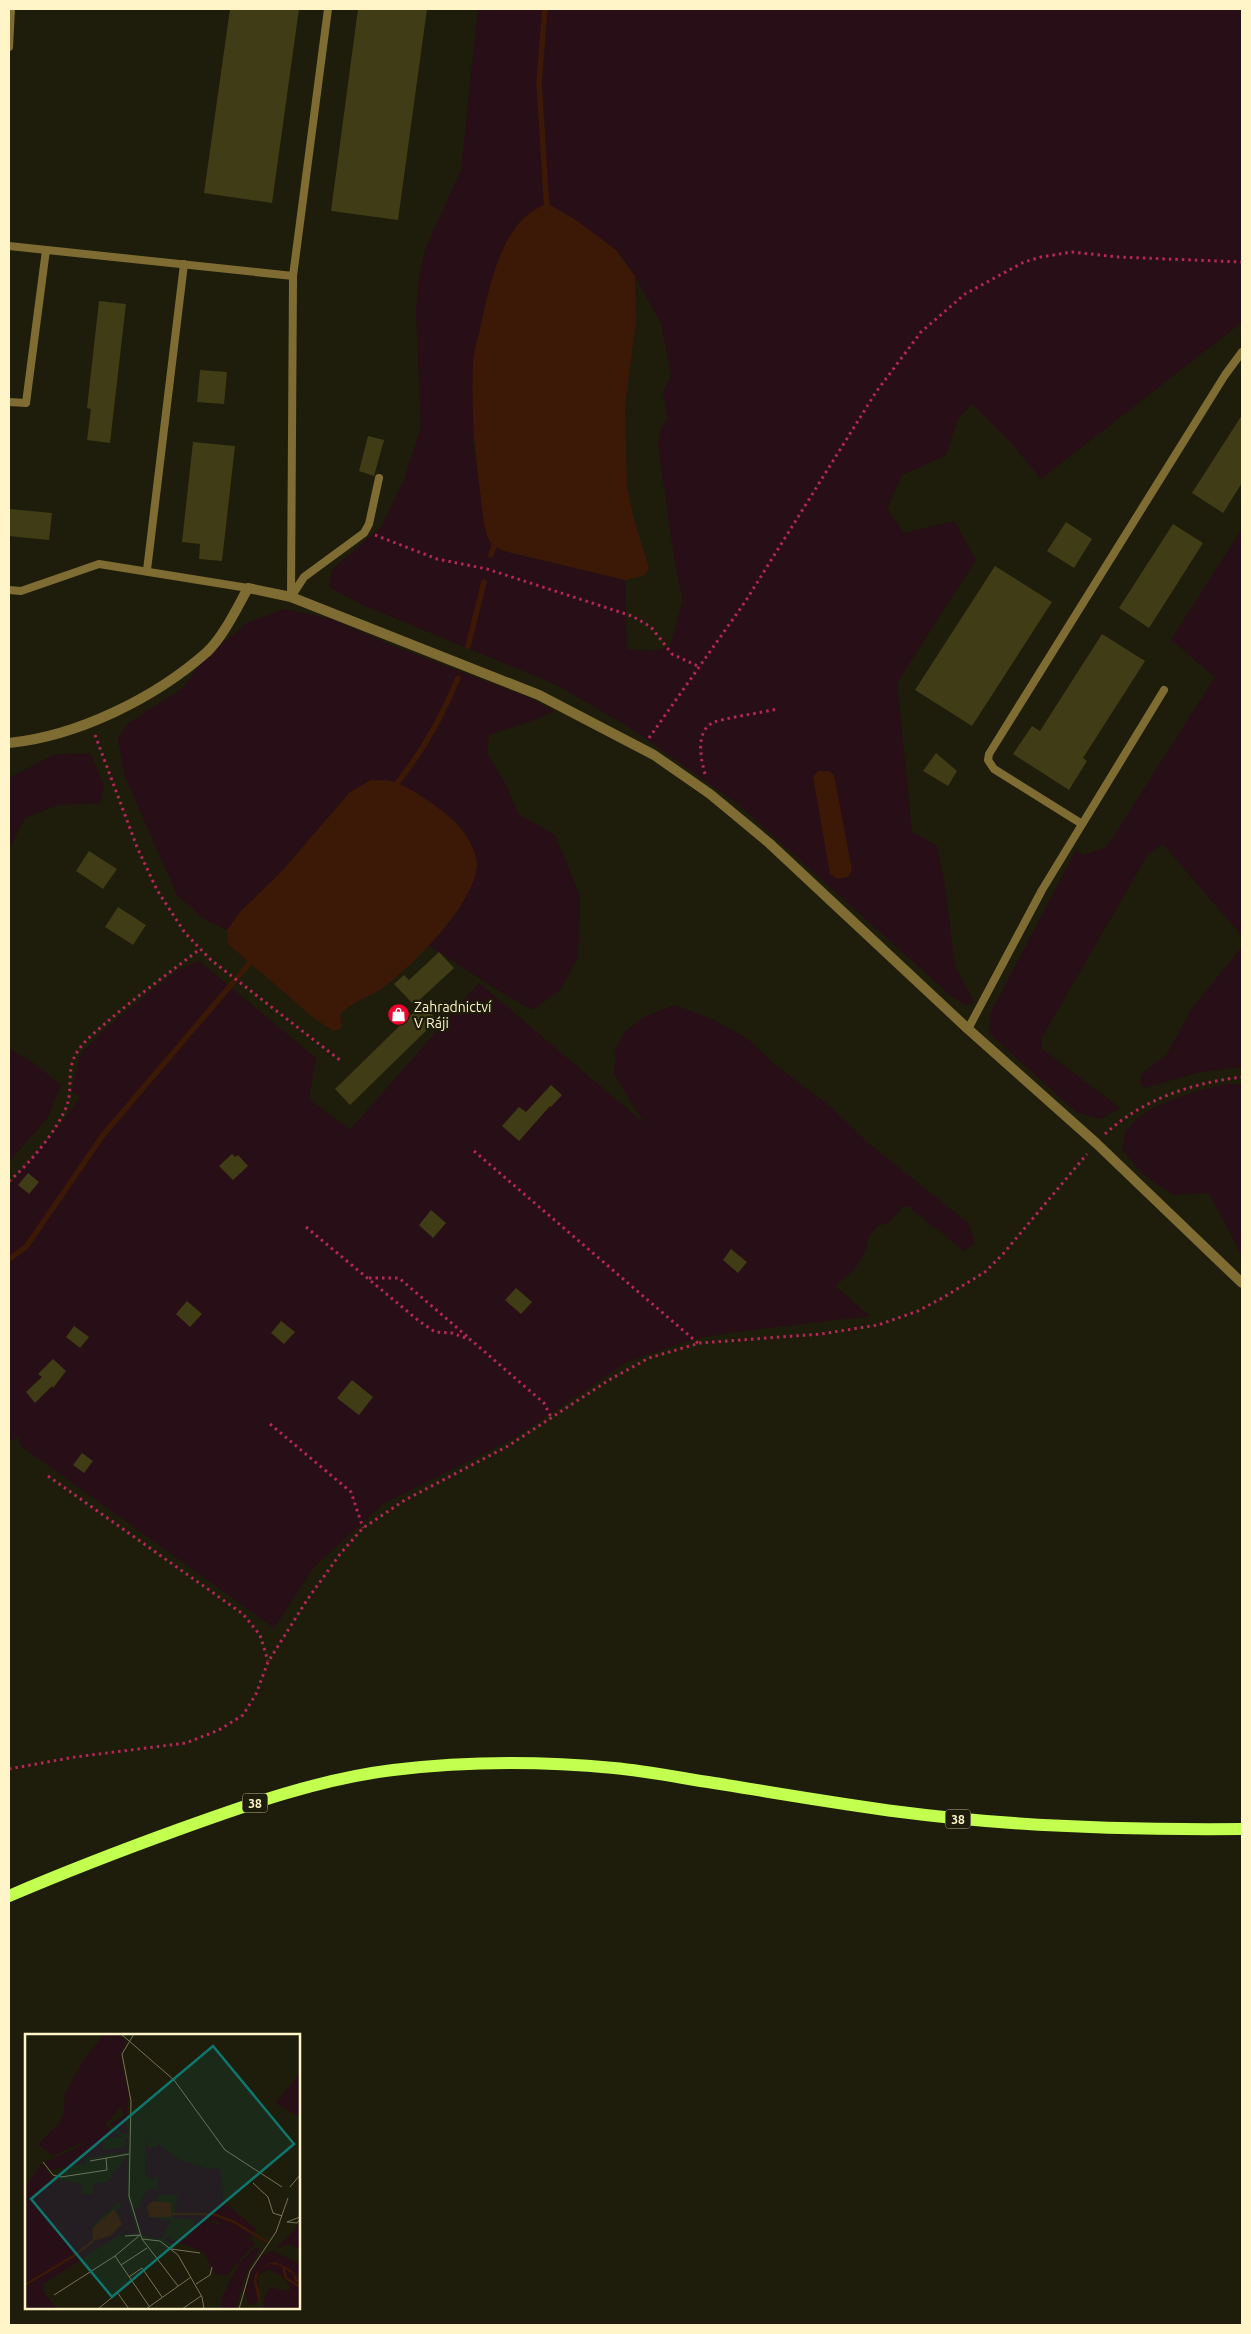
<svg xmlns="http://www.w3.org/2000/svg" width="1251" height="2334" viewBox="0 0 1251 2334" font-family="Ubuntu,sans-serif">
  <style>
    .green { fill: #280e16; fill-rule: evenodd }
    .water { fill: #3b1906 }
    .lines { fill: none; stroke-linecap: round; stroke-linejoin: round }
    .stream { stroke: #3b1906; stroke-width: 5.5 }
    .building { fill: #403c16 }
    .path { stroke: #b42758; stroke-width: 3; stroke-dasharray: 2.5 4; stroke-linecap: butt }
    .service { stroke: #7f6c33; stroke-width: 8 }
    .minor { stroke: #7f6c33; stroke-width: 10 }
    .primary { stroke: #c3ff4f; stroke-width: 12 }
    .labels { text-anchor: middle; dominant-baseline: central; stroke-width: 4.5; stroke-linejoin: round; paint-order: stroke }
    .shield { fill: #1e1c0b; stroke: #bcb48f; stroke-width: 1 }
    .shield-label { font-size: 12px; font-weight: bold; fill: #fff5c8 }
    .poi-label { font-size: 14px; fill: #fff5c8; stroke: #1e1c0b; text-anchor: start }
    .inset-river { fill: none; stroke: #3b1906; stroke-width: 2.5 }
    .inset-road { fill: none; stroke: #787357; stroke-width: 1 }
    .view { fill: #0f766e; fill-opacity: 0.15; stroke: #0f766e; stroke-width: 2.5 }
    .inset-edge { fill: none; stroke: #fff5c8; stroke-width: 2.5 }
  </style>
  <rect width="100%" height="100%" fill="#1e1c0b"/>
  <g class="green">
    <path d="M478 9H1242V322L1041 479 1013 445 972 404 958 419 946 455 902 475 887 509 904 533 954 521 976 560 897 683 912 832 937 846 945 884 955 966 974 1002 967 1006 951 996 739 805 629 727 557 685 363 605 329 587 332 570 382 526 404 480 421 428 416 311 419 277 425 250 461 170ZM511 234 616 250 635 276 661 323 671 375 663 394 668 419 661 428 658 445 675 564 683 600 670 646 653 651 627 649 625 580 504 551 495 545 486 530 473 442V360L488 293 497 264Z"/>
    <polygon points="1242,529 1242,936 1163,844 1147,856 1041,1039 1042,1049 1120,1108 1100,1119 1076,1112 989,1033 990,1014 1076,850 1083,855 1107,847 1215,677 1171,640"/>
    <path d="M284 609 332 619 393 646 528 697 554 711 537 719 489 735 487 753 506 785 518 814 555 835 580 896 578 958 560 990 533 1010 501 992 428 945 459 910 477 862C473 852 470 842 465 833 452 813 413 792 392 781L350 792 283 870 240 912 227 930 204 919 177 895 125 776 118 740 127 724 183 688 203 660 247 623Z"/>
    <polygon points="90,753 104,785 100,803 58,805 25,818 9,849 9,778 53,755"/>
    <polygon points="1242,947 1242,1067 1200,1072 1145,1088 1140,1082 1143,1073 1167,1054 1192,1008"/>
    <polygon points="199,961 316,1058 309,1099 350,1130 479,983 645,1124 614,1074 616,1050 624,1033 642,1018 674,1005 712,1019 749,1040 773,1063 832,1108 868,1143 968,1223 975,1243 964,1251 909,1207 903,1207 888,1223 877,1226 869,1237 865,1253 853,1271 835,1286 870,1316 728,1333 695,1339 627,1362 516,1437 383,1504 314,1567 274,1628 21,1446 19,1437 9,1441 9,1186 65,1119 80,1097 72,1091 78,1061 85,1049 110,1025 179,969"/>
    <polygon points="9,1049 31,1061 61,1085 48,1117 9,1162"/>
    <path d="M1225 1084H1242V1256L1209 1193 1173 1195 1144 1175 1122 1150C1124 1144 1124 1132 1129 1127 1153 1101 1192 1093 1225 1084Z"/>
  </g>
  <g class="water">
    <path d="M548 204 576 220 616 250 635 276 636 320 625 407 627 485 633 516 649 568 644 576 625 580 504 551C500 549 494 546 491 543 482 531 482 499 479 484 474 443 471 403 473 362 474 350 478 337 481 325 489 286 503 216 548 204Z"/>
    <polygon points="818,771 829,771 834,775 852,870 848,877 837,879 830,874 813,777"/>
    <path d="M371 780C378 781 387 779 394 782 412 788 440 808 454 821 464 831 477 850 477 864 476 903 412 967 381 989 368 998 350 1002 340 1015L342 1028 333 1031 315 1019 228 944 227 930 240 912 283 870 350 792Z"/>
  </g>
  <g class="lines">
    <g class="stream">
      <polyline points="545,9 539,82 547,211"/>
      <polyline points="491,555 496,540"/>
      <polyline points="468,646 484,582"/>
      <path d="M393 788C420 756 442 717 458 678"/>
      <polyline points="9,1259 26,1247 103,1135 254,958"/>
    </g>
  </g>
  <g class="building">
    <polygon points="230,9 299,9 272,203 204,193"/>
    <polygon points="358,9 427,9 398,220 331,211"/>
    <polygon points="99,301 126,304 110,443 87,440 91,409 87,408"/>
    <polygon points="200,370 227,372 224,404 197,402"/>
    <polygon points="1242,415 1242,483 1223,513 1192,493"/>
    <polygon points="368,436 384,440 374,476 359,471"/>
    <polygon points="193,442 235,446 222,561 199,559 200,544 182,542"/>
    <polygon points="9,509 52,513 49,540 9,536"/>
    <polygon points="1066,522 1092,539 1074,568 1047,551"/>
    <polygon points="1173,524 1203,543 1149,628 1119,608"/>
    <polygon points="995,566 1052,602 972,726 915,690"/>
    <polygon points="1102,634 1145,661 1083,758 1087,761 1069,790 1013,754 1032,726 1040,731"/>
    <polygon points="936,753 957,771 948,786 923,771"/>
    <polygon points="89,851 117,869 103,889 76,871"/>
    <polygon points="118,907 146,925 133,945 105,927"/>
    <polygon points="439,952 454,968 414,1005 394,984 404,975 409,980"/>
    <polygon points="422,1004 437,1020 350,1105 335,1089"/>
    <polygon points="551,1085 562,1095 551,1107 550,1106 519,1141 502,1126 519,1107 526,1112"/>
    <polygon points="232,1154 235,1157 238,1155 248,1166 233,1180 219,1166"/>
    <polygon points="28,1173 39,1182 29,1194 18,1185"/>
    <polygon points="431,1210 446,1223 433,1238 419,1225"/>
    <polygon points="731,1249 747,1262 738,1273 723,1260"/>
    <polygon points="516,1288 532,1302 521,1314 505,1300"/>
    <polygon points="187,1301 202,1314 190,1327 176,1314"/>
    <polygon points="281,1321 295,1332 284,1344 271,1333"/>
    <polygon points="74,1326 89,1337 80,1348 66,1337"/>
    <polygon points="53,1359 66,1371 53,1388 52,1386 35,1403 26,1392 42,1377 38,1374"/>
    <polygon points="352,1380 373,1397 359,1415 337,1398"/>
    <polygon points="82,1453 93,1461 84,1473 73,1465"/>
  </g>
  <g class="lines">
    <g class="path">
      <polyline points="375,535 437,559 487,569 632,616 651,627 672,654 700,667"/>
      <polyline points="95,735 137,847 157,890 185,933 211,960 341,1061"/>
      <polyline points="649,738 745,602 876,392 921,332 965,294 1024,262 1041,257 1072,252 1118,257 1242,262"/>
      <path d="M705 774C701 759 695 733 712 723 719 719 765 712 777 709"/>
      <path d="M1105 1134C1143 1099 1192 1083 1242 1077"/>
      <polyline points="474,1151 699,1344"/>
      <path d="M9 1181C28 1166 61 1126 68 1102 72 1087 67 1069 76 1054 83 1041 97 1031 108 1021 137 996 169 973 200 949"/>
      <polyline points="306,1227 419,1321 435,1332 452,1333 471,1340 544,1403 552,1419"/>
      <polyline points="369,1278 399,1278 469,1338"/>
      <polyline points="270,1424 351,1492 363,1528"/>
      <polyline points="48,1476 243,1614 260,1635 268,1661"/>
      <polyline points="9,1769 75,1757 186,1743 219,1730 243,1715 256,1694 268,1662 307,1600 340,1554 363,1528 405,1500 508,1446 609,1380 649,1358 700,1343 821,1334 878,1325 918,1311 944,1297 985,1272 1003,1254 1087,1154"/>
    </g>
    <g class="service">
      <polyline points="328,9 293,276 291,597 304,577 364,533 369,524 379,478"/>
      <polyline points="9,47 11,9"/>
      <polyline points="9,246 293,276"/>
      <polyline points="9,402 26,403 46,250"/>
      <polyline points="147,570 184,264"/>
      <polyline points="9,590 21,591 99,564 248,588"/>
      <polyline points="1082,824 994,769 988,760 989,754 1225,375 1242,352"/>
      <polyline points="968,1029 1042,890 1164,690"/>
    </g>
    <path class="minor" d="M9 743C78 736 155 698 207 652 223 637 237 608 248 588L291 597 539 695 654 755 710 794 769 843 968 1029 1096 1143 1242 1283"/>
    <path class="primary" d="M9 1896C65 1872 122 1850 180 1829 249 1804 320 1779 393 1770 466 1761 540 1761 614 1768 647 1771 681 1778 714 1783 776 1793 839 1804 901 1812 1014 1827 1128 1830 1242 1829"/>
  </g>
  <defs>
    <symbol id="shop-disc" viewBox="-11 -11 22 22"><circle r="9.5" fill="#f3002d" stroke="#1e1c0b"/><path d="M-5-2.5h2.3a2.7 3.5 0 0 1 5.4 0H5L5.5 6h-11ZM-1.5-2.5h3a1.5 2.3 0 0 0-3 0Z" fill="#fff"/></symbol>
  </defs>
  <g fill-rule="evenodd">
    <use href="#shop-disc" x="386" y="1002" width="25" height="25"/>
  </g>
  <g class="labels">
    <g class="shield">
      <rect x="242.5" y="1793.5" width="25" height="19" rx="4"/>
      <rect x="945.5" y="1809.5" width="25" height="19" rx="4"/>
    </g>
    <g class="shield-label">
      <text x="255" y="1803">38</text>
      <text x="958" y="1819">38</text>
    </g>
    <g class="poi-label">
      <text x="414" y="1007">Zahradnictví<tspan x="414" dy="16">V Ráji</tspan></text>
    </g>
  </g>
  <g transform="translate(25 2034)">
    <rect width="275" height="275" fill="#1e1c0b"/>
    <path d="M79 0H92L101 7 95 22 104 61 101 90 104 97V100H98L85 89 99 82 97 72 80 91 97 103 79 104 77 116 100 113 101 103 104 106 103 118 61 124V129L25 136 20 128 50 115 62 106 28 122 13 110 35 89 39 78 40 60 60 24ZM275 39V78L272 82 251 69ZM121 105 123 113H133V109L153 125 180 134 196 135 198 167 231 195 226 205 191 187 149 184 153 161H133V167H128L126 183 146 187 137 205 116 201 107 173 114 175 116 165 124 155H131L133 159V141L127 146 120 140ZM103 121V166L112 199 93 202 18 250 19 259 32 275H0V153L18 129 27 144 57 150 56 160H69L67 150 82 148ZM94 168 97 171 92 176 97 190 85 202 67 203 69 190ZM177 186 204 193 230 209 201 242 190 240 179 218 152 208 150 212 140 206 143 202 150 207 161 205 169 195 168 187ZM275 189V215L265 210 252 214ZM230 214H234L233 218 220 242 211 275H196L197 263 215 228ZM248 217 275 230V239L271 241 275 245V275H239V264L245 253 259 257 266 255 257 242 243 235 233 242 234 267 224 271 220 258 226 238 237 221Z" fill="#280e16" fill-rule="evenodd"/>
    <path d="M128 167 146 169V183H124L122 172ZM89 175 97 190 85 202 68 207 67 195ZM251 228 266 236 275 248H270L268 240 254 231 244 230 234 237 231 247 235 258V275L229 248 230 240 242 230Z" fill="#3b1906"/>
    <path class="inset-river" d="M146 180H188L209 188 242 208M258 232 261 244 275 253M0 251 50 221 68 207"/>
    <path class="inset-road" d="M96 0 149 46 200 116 257 153M109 0 97 20 106 67 104 162 117 205 153 252M65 127 104 120M18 128 28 141 36 143 82 136 81 124M228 149 243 163 248 179 257 182M265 153 275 141M275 183 262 188 272 189 275 185M117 205 135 207 153 221 177 263 179 275M146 215 175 219M90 222 124 272M96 231 122 214M104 243 117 234 137 263M171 250 185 241 187 233M92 258 104 275M29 261 90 222 115 201 100 202M73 275 107 247M121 275 166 243M157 275 176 262M214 275 225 237 251 198 263 164"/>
    <path class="view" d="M188 12 269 110 87 263 6 165Z"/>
    <rect width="275" height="275" class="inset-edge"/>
  </g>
  <rect width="1251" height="2334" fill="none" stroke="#fff5c8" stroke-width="20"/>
</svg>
